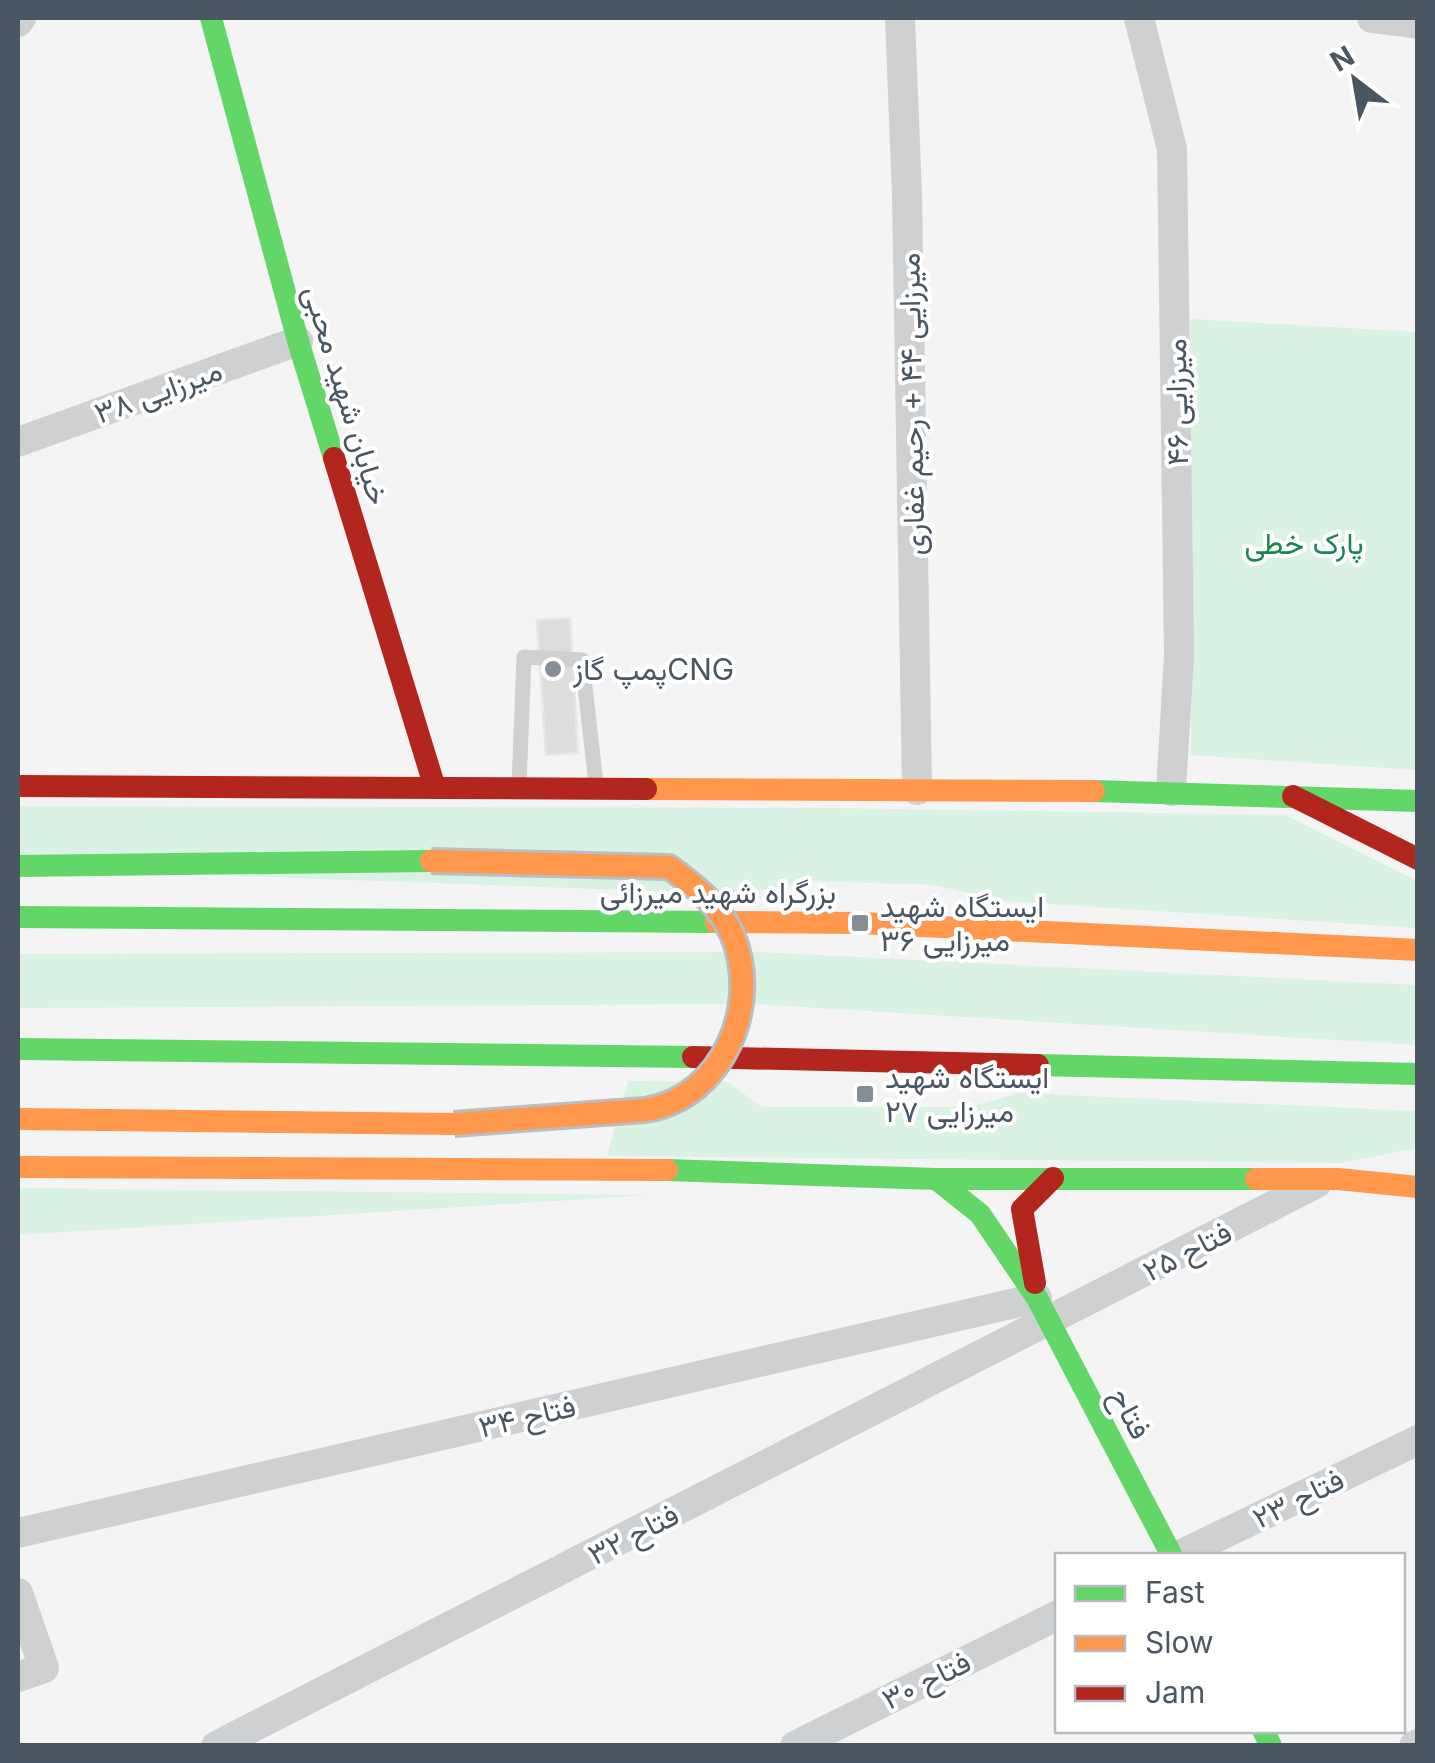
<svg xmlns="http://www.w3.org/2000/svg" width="1435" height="1763" viewBox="0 0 1435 1763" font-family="Inter,Vazirmatn,sans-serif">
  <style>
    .green { fill: #d9f2e3 }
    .building { fill: #ddddde; stroke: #e5e6e7; stroke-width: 2.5 }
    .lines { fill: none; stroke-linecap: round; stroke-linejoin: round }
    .lane { stroke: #ced0d2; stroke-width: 15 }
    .street { stroke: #ced0d2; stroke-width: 30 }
    .fast { stroke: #63d668; stroke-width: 22 }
    .slow { stroke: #ff974d; stroke-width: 22 }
    .jam { stroke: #b3261e; stroke-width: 22 }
    .slow-bridge-casing { stroke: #b9bec3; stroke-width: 28; stroke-linecap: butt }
    .slow-bridge { stroke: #ff974d; stroke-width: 22 }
    .poi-dot { fill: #868d94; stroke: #fff; stroke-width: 4 }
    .labels { text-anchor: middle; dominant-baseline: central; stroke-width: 8; stroke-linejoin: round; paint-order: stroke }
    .street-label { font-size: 30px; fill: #4a5661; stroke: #fff }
    .park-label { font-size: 30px; fill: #17864f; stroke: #fff }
    .poi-label { font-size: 30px; fill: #4a5661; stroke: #fff; text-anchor: start }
  </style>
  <rect width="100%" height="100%" fill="#f4f4f4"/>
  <g class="green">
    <polygon points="1190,319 1417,332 1417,770 1191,755"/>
    <polygon points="18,806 830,808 1285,815 1417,881 1417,928 1003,901 933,885 811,881 734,894 18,868"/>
    <polygon points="756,952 1417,985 1417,1045 754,1004 18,1008 18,954"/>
    <polygon points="628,1081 728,1082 762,1107 969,1107 1020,1093 1417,1111 1417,1148 1341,1163 607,1156"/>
    <polygon points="18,1188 649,1195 18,1235"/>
  </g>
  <polygon class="building" points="570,618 578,753 546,755 537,620"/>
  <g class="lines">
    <polyline class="lane" points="519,786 524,657 582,660 596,784"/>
    <g class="street">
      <polyline points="900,18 907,195 917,790"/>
      <polyline points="1139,18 1172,149 1179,655 1171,791"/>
      <polyline points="1372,18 1418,24"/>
      <polyline points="18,22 21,18"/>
      <polyline points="18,442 298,341"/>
      <polyline points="18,1533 1037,1298"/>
      <polyline points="1178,1556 1418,1440"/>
      <polyline points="18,1593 44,1668 18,1677"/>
      <polyline points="216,1746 1317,1183"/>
      <polyline points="795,1746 1058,1615"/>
      <polyline points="1414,1746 1418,1744"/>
    </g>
    <g class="fast">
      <polyline points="211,18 298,341 334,458"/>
      <polyline points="1094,791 1418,801"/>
      <polyline points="18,866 431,861"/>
      <polyline points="18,917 716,922"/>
      <polyline points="18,1049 693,1057"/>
      <polyline points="1038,1065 1418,1074"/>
      <polyline points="667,1170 936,1179 1256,1179"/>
      <polyline points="936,1179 980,1214 1037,1298 1172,1556"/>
      <polyline points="1263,1730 1271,1746"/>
    </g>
    <g class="slow">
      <polyline points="646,789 1094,791"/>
      <polyline points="716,922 860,923 1418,950"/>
      <polyline points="18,1119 454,1124"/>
      <polyline points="18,1167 667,1170"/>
      <polyline points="1256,1179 1338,1179 1418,1187"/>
    </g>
    <g class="jam">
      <polyline points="334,458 435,788"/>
      <polyline points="18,786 646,789"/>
      <polyline points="1293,796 1418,859"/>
      <polyline points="693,1057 1038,1065"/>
      <polyline points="1035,1283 1022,1209 1053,1178"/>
    </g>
    <defs>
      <path id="slow-bridge" d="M431 861 669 867C694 885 719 905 732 934 762 1003 724 1098 645 1110L454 1124"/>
    </defs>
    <use href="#slow-bridge" class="slow-bridge-casing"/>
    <use href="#slow-bridge" class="slow-bridge"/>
  </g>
  <g class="poi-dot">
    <circle cx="553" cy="669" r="10"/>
    <rect x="850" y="913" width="20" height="20" rx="5"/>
    <rect x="855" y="1084" width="20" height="20" rx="5"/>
  </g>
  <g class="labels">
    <g class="street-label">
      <text transform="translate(158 391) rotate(-20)">میرزایی ۳۸</text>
      <text transform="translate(347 395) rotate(73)">خیابان شهید محبی</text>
      <text transform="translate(1176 402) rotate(-91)">میرزایی ۴۶</text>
      <text transform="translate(911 404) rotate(-91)">میرزایی ۴۴ + رحیم غفاری</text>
      <text x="718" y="892">بزرگراه شهید میرزائی</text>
      <text transform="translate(1187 1251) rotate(-27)">فتاح ۲۵</text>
      <text transform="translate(1131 1413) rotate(62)">فتاح</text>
      <text transform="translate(527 1416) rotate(-13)">فتاح ۳۴</text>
      <text transform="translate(1298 1498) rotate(-26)">فتاح ۲۳</text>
      <text transform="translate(633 1534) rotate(-27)">فتاح ۳۲</text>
      <text transform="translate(926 1680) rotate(-26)">فتاح ۳۰</text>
    </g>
    <g class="park-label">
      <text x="1304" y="543">پارک خطی</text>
    </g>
    <g class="poi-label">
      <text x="573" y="669">پمپ گازCNG</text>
      <text x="880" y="906">ایستگاه شهید<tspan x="880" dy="34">میرزایی ۳۶</tspan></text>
      <text x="885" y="1077">ایستگاه شهید<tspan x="885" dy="34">میرزایی ۲۷</tspan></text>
    </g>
  </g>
  <rect width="1435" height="1763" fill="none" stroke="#4a5661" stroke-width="40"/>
  <rect x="1055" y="1553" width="350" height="180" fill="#ffffff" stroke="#b7bbc0" stroke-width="2.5"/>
  <rect x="1075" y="1586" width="50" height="15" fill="#63d668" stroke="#b7bbc0" stroke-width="2.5"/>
  <text x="1145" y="1603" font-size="30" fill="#4a5661">Fast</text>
  <rect x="1075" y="1636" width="50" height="15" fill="#ff974d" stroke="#b7bbc0" stroke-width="2.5"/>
  <text x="1145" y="1653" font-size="30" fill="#4a5661">Slow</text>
  <rect x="1075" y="1686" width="50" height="15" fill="#b3261e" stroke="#b7bbc0" stroke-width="2.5"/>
  <text x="1145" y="1703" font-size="30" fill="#4a5661">Jam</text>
  <g transform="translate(1355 80) rotate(329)" stroke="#ffffff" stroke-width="8" paint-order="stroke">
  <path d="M0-8L18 38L0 25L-18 38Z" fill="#4a5661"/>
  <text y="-15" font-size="28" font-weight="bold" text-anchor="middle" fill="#4a5661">N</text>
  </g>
</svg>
